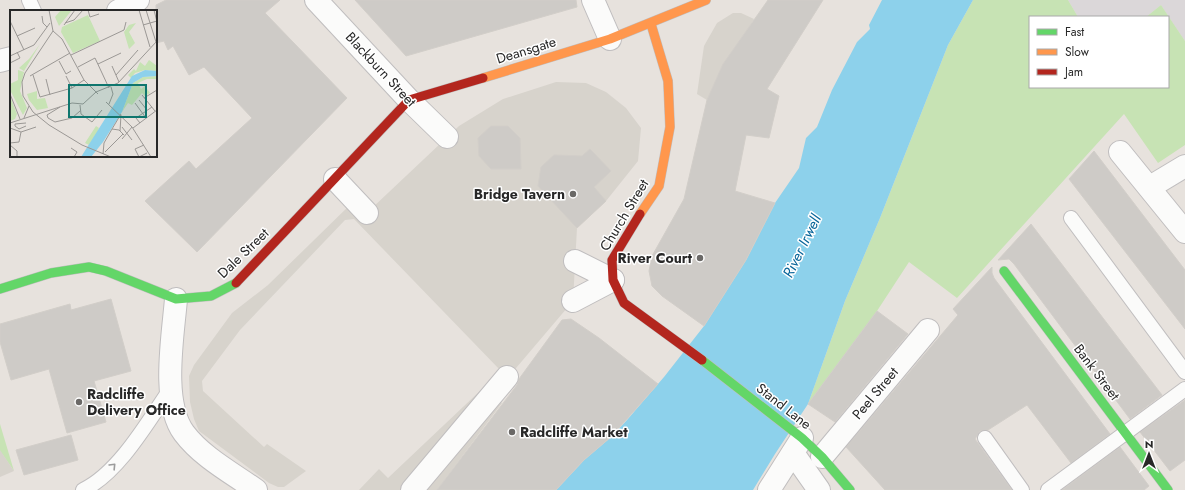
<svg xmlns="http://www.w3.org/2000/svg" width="1185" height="490" viewBox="0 0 1185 490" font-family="Jost,sans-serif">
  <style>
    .industrial { fill: #dbd7d9 }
    .green { fill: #c7e3b4 }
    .plaza { fill: #d7d3cc }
    .water { fill: #8dd1eb }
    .building { fill: #cecbc7; stroke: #d2cec9 }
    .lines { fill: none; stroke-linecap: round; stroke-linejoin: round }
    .lane-casing { stroke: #c0bebf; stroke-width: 16 }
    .street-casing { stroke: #c0bebf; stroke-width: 24 }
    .fast-casing { stroke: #c0bebf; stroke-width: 10 }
    .slow-casing { stroke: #c0bebf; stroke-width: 10 }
    .jam-casing { stroke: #c0bebf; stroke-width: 10 }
    .lane { stroke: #fbfbfa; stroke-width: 14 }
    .street { stroke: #fbfbfa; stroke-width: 22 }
    .fast { stroke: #63d668; stroke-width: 9 }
    .slow { stroke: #ff974d; stroke-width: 9 }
    .jam { stroke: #b3261e; stroke-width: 9 }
    .oneway { stroke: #9c9c9c }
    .poi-dot { fill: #6b6967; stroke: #fff; stroke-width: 1.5 }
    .labels { text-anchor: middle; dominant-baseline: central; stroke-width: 3; stroke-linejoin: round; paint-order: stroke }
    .street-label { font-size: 14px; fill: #282828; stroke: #fff }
    .poi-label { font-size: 14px; font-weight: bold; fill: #282828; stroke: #fff; text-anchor: end }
    .water-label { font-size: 15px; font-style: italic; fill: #09669a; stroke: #fff }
    .inset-river { fill: none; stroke: #8dd1eb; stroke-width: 2 }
    .inset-road { fill: none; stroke: #9b9895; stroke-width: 1 }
    .view { fill: #0f766e; fill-opacity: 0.15; stroke: #0f766e; stroke-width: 2 }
    .inset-edge { fill: none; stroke: #282828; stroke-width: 2 }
  </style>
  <rect width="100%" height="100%" fill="#e7e2dd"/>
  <polygon class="industrial" points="1068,0 1185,0 1185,41 1161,5 1146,17 1078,17"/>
  <g class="green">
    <polygon points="973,0 1068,0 1078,17 1030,17 1030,87 1168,87 1168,17 1146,17 1161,5 1185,41 1185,145 1158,163 1124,114 957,298 909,262 877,311 808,404 845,301 880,218 948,45"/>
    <polygon points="0,424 14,471 0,451"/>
  </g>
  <g class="plaza">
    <polygon points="733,13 741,13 754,19 707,100 697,94 704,46 717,23"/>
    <polygon points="556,82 586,83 606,92 626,108 641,128 638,161 606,201 577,228 573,301 493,395 502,403 437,490 359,490 379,469 388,478 501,371 354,219 345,220 240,330 202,381 203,391 264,447 267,444 306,471 284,487 278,487 269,483 199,431 194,419 190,402 189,376 194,365 232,313 268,285 355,200 371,209 459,126 503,99"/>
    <polygon points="0,450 14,471 0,477"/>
  </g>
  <polygon class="water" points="882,0 973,0 948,45 880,218 845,301 808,404 775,454 753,490 556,490 584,460 611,437 627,420 664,377 704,326 746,260 775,203 799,168 806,138 817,127 832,90 857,42 870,29 869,25"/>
  <g class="building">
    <polygon points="166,0 280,0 265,13 347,98 197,252 145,201 189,161 196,169 252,118 204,67 189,75 173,46 168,50 164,41 156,43 156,5"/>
    <polygon points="355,0 576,0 577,7 406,56"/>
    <polygon points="768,0 823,0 767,89 779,96 769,138 746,135 735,191 775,203 746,260 704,326 662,296 652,286 649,271 652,256 684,199 707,100 723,64"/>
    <polygon points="491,126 508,126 520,138 521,169 491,169 479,156 478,138"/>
    <polygon points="590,149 611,171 594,187 606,201 577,228 538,186 541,167 554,155 582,156"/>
    <polygon points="1094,151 1185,270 1185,329 1069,179"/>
    <polygon points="1031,224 1162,395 1130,419 1014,264 1009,259 998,260"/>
    <polygon points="992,267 992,273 994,278 1110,434 1071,463 1027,405 988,430 980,431 975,439 1012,490 885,490 846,447 958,315 953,309"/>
    <polygon points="111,299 131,371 94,381 106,422 67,433 49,369 11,380 0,342 0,324 70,304 71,310"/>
    <polygon points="877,311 908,334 835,422 808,404"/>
    <polygon points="571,319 599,338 658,384 611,437 584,460 556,490 437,490 517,385 519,379 562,320"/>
    <polygon points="1185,400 1185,460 1170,471 1140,432"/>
    <polygon points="71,435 78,460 24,475 16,450"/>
    <polygon points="1120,447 1149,486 1144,490 1062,490"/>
  </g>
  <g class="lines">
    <defs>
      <g id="lane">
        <polyline points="29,0 34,11"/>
        <polyline points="1071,218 1185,372"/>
        <polyline points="985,438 1022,490"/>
        <path d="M83 490C119 473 149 420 171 388"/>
        <polyline points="1048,490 1185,389"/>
      </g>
      <g id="street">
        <polyline points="316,0 409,100 447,137"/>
        <polyline points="593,0 610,39"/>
        <polyline points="118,11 138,0"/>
        <polyline points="0,61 11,58"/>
        <polyline points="1120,152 1185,232"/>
        <polyline points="335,179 367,213"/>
        <polyline points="1150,187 1185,166"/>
        <polyline points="575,261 613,280"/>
        <path d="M176 299C173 336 161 402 184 433 202 457 232 473 256 490"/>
        <polyline points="573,301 613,280"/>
        <polyline points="793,453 819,490"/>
        <polyline points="822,457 928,330"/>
        <polyline points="412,490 507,377"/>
        <polyline points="769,490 802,438"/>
      </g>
      <g id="fast">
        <polyline points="1004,271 1168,490"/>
        <polyline points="0,289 51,273 89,267 106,271 176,299 211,296 236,283"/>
        <polyline points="702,360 802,438 822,457 850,490"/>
      </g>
      <g id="slow">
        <polyline points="483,78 610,39 706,0"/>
        <polyline points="640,214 659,186 670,127 668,81 651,24"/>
      </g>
      <g id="jam">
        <polyline points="640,214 612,260 613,280 624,303 702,360"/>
        <polyline points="236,283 409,100 483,78"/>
      </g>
    </defs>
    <use href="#lane" class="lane-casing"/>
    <use href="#street" class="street-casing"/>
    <use href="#fast" class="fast-casing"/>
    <use href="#slow" class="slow-casing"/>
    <use href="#jam" class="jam-casing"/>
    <use href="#lane" class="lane"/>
    <use href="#street" class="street"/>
    <use href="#fast" class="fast"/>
    <use href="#slow" class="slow"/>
    <use href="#jam" class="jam"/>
  </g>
  <defs><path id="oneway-chevron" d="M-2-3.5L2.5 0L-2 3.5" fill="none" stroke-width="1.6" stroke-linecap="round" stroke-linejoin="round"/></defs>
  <use class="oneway" href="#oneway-chevron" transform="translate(113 466) rotate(-46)"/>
  <g class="poi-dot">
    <circle cx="573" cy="194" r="4"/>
    <circle cx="700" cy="258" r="4"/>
    <circle cx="79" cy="402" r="4"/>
    <circle cx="512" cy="432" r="4"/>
  </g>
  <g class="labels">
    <g class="street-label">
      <text transform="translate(526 50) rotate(-17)">Deansgate</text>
      <text transform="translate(381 69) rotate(47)">Blackburn Street</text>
      <text transform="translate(624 215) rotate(-59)">Church Street</text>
      <text transform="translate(243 253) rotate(-44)">Dale Street</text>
      <text transform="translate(1097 372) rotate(53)">Bank Street</text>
      <text transform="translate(875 393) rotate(-50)">Peel Street</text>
      <text transform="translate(784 406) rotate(38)">Stand Lane</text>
    </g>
    <g class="poi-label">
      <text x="565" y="194">Bridge Tavern</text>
      <text x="692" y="258">River Court</text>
      <text x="87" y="394" text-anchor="start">Radcliffe<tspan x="87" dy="16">Delivery Office</tspan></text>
      <text x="520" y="432" text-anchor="start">Radcliffe Market</text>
    </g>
    <g class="water-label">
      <text transform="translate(802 246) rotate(-64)">River Irwell</text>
    </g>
  </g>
  <g transform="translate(10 10)">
    <rect width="147" height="147" fill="#e7e2dd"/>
    <path d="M51 0H62L49 16 45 7ZM78 5 90 31 63 43 51 22 52 17ZM126 13 119 22 125 33 119 39 114 22 119 15ZM30 34 14 61 9 58 19 49ZM139 50 147 56V61L135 60 125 63 121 68 118 65 124 59 126 61 130 52 135 56ZM8 60 14 62 10 81 17 98 13 105 0 80V74L8 70ZM147 66V69H137L128 73 131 79 135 76 140 83 135 86 132 83 122 95 118 93 112 102 123 73 133 67ZM27 81V89L35 88 38 98 27 100 19 90 17 84ZM0 86 7 104 5 109 0 111ZM86 116 89 118 86 125 79 135 75 133Z" fill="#c7e3b4"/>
    <path d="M135 60 147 61V66L133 67 123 73 112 102 93 132 81 147H71L122 66Z" fill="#8dd1eb"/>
    <path class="inset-river" d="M84 136 100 113"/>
    <path class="inset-road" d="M39 0 43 21 15 63 12 72 13 86 23 102 39 115 72 135 101 147M78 0 80 7 89 4M129 0 140 37M136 0 146 32M144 0 147 12M32 6 33 13 37 17M0 11 14 40M55 13 64 10 73 0M54 15 65 0M133 15 147 11M43 21 52 29 74 70 88 84M7 26 25 18M61 45 114 20 116 12M0 46 24 35 40 13M49 51 56 64 61 61M0 53 10 48 7 42M88 54 111 43M102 56 109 72M68 57 85 48 99 78M23 65 30 87 62 78 74 70M106 65 128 40M20 66 60 43M56 66 62 78M36 69 40 85M0 84 10 109M132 85 145 101M134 88 147 80M129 90 137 100M96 92 122 117 141 147M125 93 136 108M99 94 103 84 101 77M70 95 71 104 82 112 92 100M50 97 37 105 38 108 45 112 62 108 70 101M14 108 19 96M0 113 62 93 73 94 86 82 108 73 147 31M16 113 5 114V116L9 119 16 116M130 113 126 108 142 97M112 117 122 130M0 118 11 122 26 117M123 118 147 100M102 119 111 104M110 121 111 105M112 129 122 117M0 133 9 132 11 122M0 135 7 141V147M134 135 125 139 129 147 137 143M61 138 67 142 64 147M95 142 113 124M93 144 94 133 102 119 109 120 114 125"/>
    <path class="view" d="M59 75H136V107H59Z"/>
    <rect width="147" height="147" class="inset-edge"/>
  </g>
  <rect x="1029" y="16" width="140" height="72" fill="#ffffff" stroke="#a9a9a9"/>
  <rect x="1037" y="29" width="20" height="6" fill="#63d668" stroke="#a9a9a9"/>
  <text x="1065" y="36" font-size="12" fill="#282828">Fast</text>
  <rect x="1037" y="49" width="20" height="6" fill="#ff974d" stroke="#a9a9a9"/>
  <text x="1065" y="56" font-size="12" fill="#282828">Slow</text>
  <rect x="1037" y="69" width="20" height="6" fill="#b3261e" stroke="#a9a9a9"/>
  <text x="1065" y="76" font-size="12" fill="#282828">Jam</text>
  <g transform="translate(1149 454)" stroke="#ffffff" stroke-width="3" paint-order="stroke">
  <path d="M0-3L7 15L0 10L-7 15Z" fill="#282828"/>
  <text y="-6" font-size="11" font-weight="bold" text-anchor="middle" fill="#282828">N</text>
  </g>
</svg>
